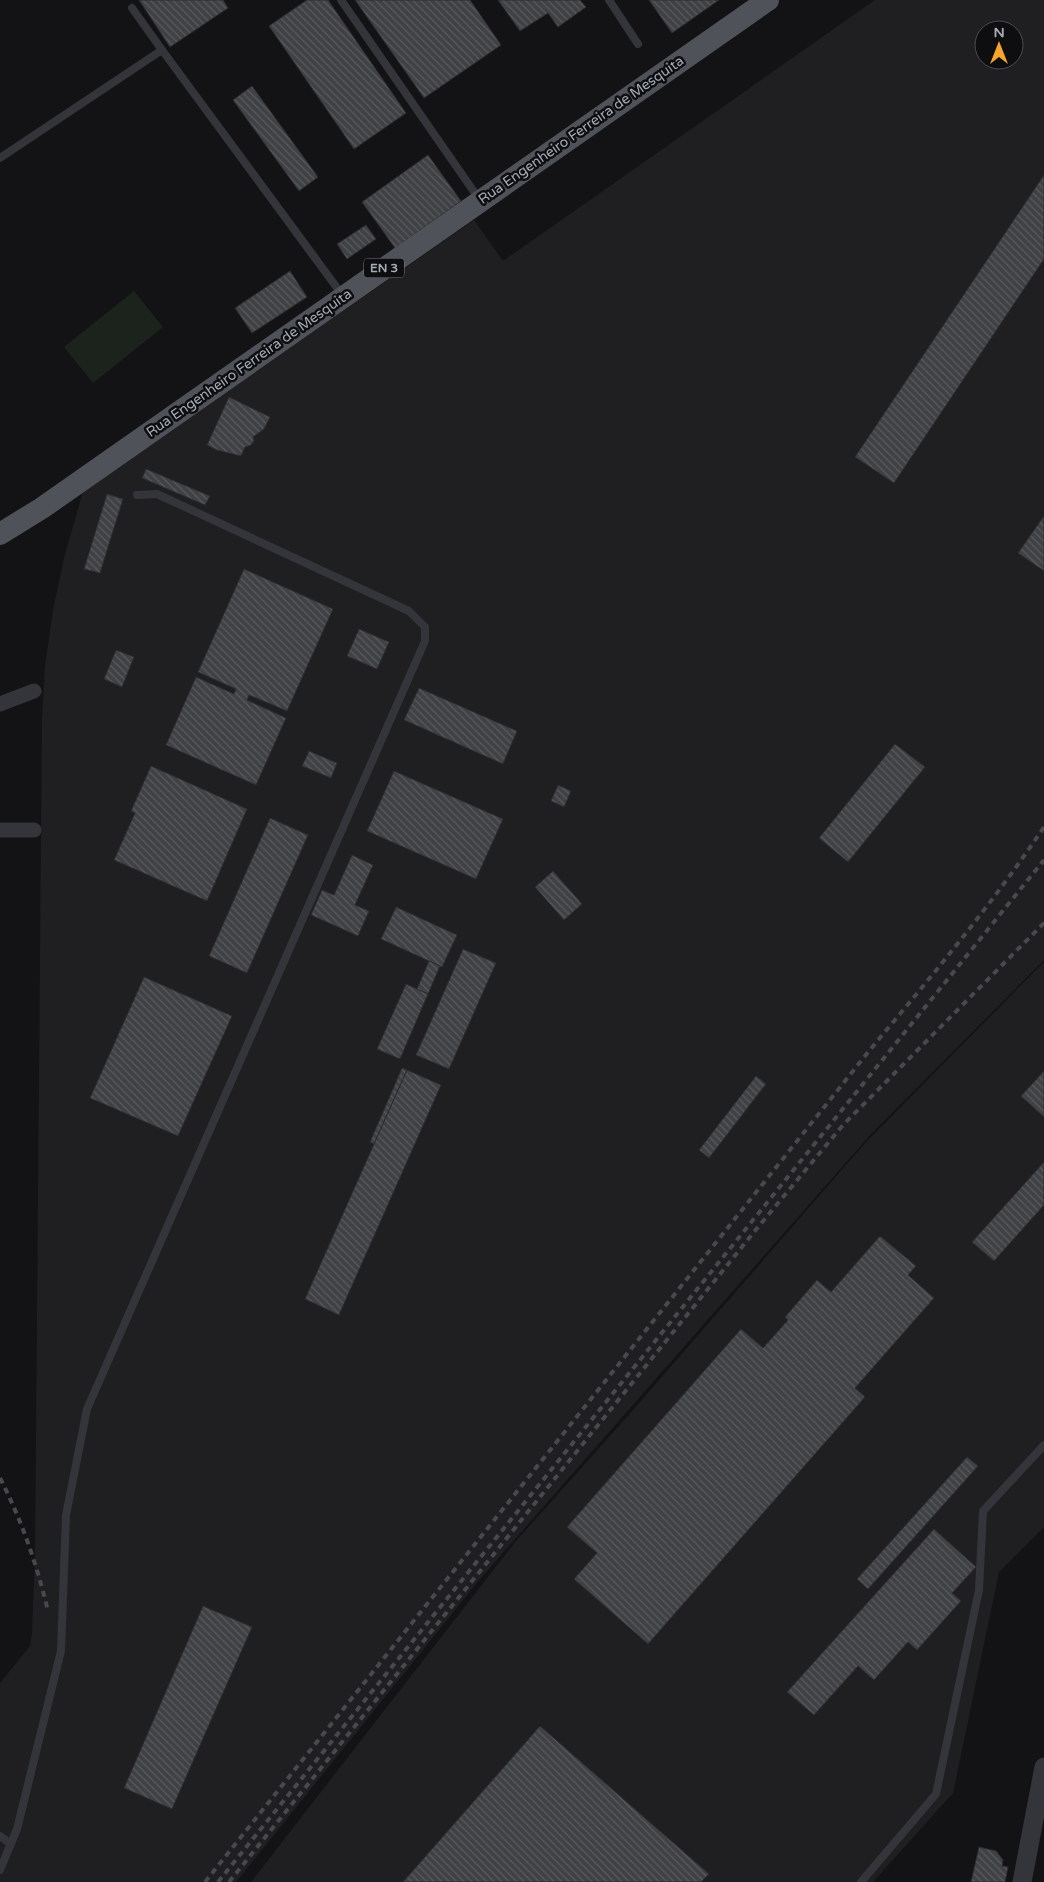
<svg xmlns="http://www.w3.org/2000/svg" width="1044" height="1882" viewBox="0 0 1044 1882" font-family="'Varela Round',sans-serif">
  <style>
    .built { fill: #1f1f22; fill-rule: evenodd }
    .grass { fill: #1b231c }
    .building { fill: url(#building-back-hatch); stroke: #2d2d31 }
    .lines { fill: none; stroke-linecap: round; stroke-linejoin: round }
    .service { stroke: #34353a; stroke-width: 8 }
    .minor { stroke: #34353a; stroke-width: 15 }
    .tertiary { stroke: #34353a; stroke-width: 19 }
    .primary { stroke: #505259; stroke-width: 22 }
    .rail { stroke: #47494f; stroke-width: 4; stroke-dasharray: 6 5; stroke-linecap: butt }
    .labels { text-anchor: middle; dominant-baseline: central; stroke-width: 5; stroke-linejoin: round; paint-order: stroke }
    .shield { fill: #0e0e10; stroke: #777c84; stroke-width: 1 }
    .shield-label { font-size: 12px; font-weight: bold; fill: #a4abb5 }
    .street-label { font-size: 14px; fill: #a4abb5; stroke: #0e0e10 }
  </style>
  <defs>
    <pattern id="building-back-hatch" width="6" height="6" patternUnits="userSpaceOnUse" patternTransform="scale(1.25)"><rect width="6" height="6" fill="#3f4145"/><path d="M-1 5l2 2M0 0l6 6M5-1l2 2" fill="none" stroke="#585a5e"/></pattern>
  </defs>
  <rect width="100%" height="100%" fill="#131315"/>
  <g class="built">
    <path d="M875 0H1044V960L871 1134 480 1579 236 1882H0V1683L30 1646 32 1633 35 1553 42 718 45 665 54 605 65 554 83 492 474 220 503 261ZM984 30H1014V60H984Z"/>
    <polygon points="1044,962 1044,1527 999,1572 953,1793 873,1882 251,1882 515,1542 626,1418 866,1142"/>
  </g>
  <polygon class="grass" points="134,291 163,327 93,383 64,347"/>
  <g class="building">
    <polygon points="139,0 223,0 228,8 170,47"/>
    <polygon points="307,0 328,0 406,113 354,149 269,26"/>
    <polygon points="355,0 470,0 501,45 424,98"/>
    <polygon points="498,0 580,0 586,7 558,27 548,13 520,31"/>
    <polygon points="649,0 719,0 672,33"/>
    <polygon points="252,86 318,177 299,191 233,100"/>
    <polygon points="428,155 461,201 395,248 362,202"/>
    <polygon points="1044,175 1044,259 894,483 855,457"/>
    <polygon points="366,225 376,239 347,259 337,244"/>
    <polygon points="290,271 307,297 252,333 235,308"/>
    <polygon points="229,397 270,417 264,429 253,437 254,441 251,445 245,447 241,456 217,450 207,445"/>
    <polygon points="146,469 210,496 205,505 142,478"/>
    <polygon points="107,494 123,499 100,573 84,569"/>
    <polygon points="1044,516 1044,571 1018,553"/>
    <polygon points="244,569 333,609 287,711 249,695 247,700 286,718 256,785 166,745 196,677 234,694 236,689 198,672"/>
    <polygon points="359,629 389,642 377,669 347,656"/>
    <polygon points="116,650 134,657 122,687 104,679"/>
    <polygon points="419,688 517,731 503,764 404,720"/>
    <polygon points="895,744 925,767 848,862 819,838"/>
    <polygon points="309,751 337,763 331,778 302,766"/>
    <polygon points="151,766 247,809 207,901 114,860 135,813 131,811"/>
    <polygon points="394,771 503,819 476,879 367,831"/>
    <polygon points="558,785 571,791 564,807 551,801"/>
    <polygon points="270,818 308,835 247,973 209,956"/>
    <polygon points="352,855 373,865 355,905 369,911 358,936 311,915 322,890 334,895"/>
    <polygon points="553,871 582,904 564,920 535,887"/>
    <polygon points="396,907 457,935 442,967 381,939"/>
    <polygon points="463,949 496,963 449,1069 416,1055"/>
    <polygon points="429,961 440,966 428,994 417,989"/>
    <polygon points="144,977 232,1016 178,1136 90,1098"/>
    <polygon points="406,984 428,994 400,1059 377,1049"/>
    <polygon points="402,1068 407,1070 374,1144 370,1142"/>
    <polygon points="407,1070 441,1085 339,1315 305,1299"/>
    <polygon points="1044,1071 1044,1117 1021,1096"/>
    <polygon points="756,1076 766,1084 709,1158 699,1150"/>
    <polygon points="1044,1162 1044,1205 994,1261 972,1242"/>
    <polygon points="880,1236 916,1266 908,1275 934,1298 855,1388 865,1397 648,1644 574,1579 597,1553 567,1527 741,1329 763,1348 788,1320 785,1317 817,1280 831,1292"/>
    <polygon points="967,1457 978,1466 868,1589 857,1579"/>
    <polygon points="934,1529 976,1567 952,1593 961,1601 917,1650 908,1642 874,1680 858,1666 814,1715 787,1692"/>
    <polygon points="203,1606 252,1627 172,1809 124,1788"/>
    <polygon points="540,1726 709,1874 701,1882 403,1882"/>
    <polygon points="979,1847 996,1851 1003,1860 1002,1866 1008,1867 1005,1882 971,1882"/>
  </g>
  <g class="lines">
    <g class="service">
      <polyline points="341,0 479,199"/>
      <polyline points="609,0 638,44"/>
      <polyline points="132,8 162,50"/>
      <polyline points="0,158 162,50 343,296"/>
      <polyline points="0,1836 11,1844"/>
      <polyline points="0,1870 17,1829 61,1651 66,1515 87,1409 425,641 425,627 409,611 157,494 137,495"/>
      <polyline points="861,1882 936,1794 979,1590 983,1511 1044,1445"/>
    </g>
    <g class="minor">
      <polyline points="0,704 34,691"/>
      <polyline points="0,830 34,830"/>
    </g>
    <polyline class="tertiary" points="1022,1882 1044,1767"/>
    <polyline class="primary" points="0,534 42,508 768,0"/>
    <g class="rail">
      <path d="M0 1478C22 1521 37 1565 48 1611"/>
      <path d="M205 1882 869 1051C930 978 991 906 1044 827"/>
      <polyline points="218,1882 1044,860"/>
      <polyline points="229,1882 754,1232 843,1125 1044,923"/>
    </g>
  </g>
  <g class="labels">
    <rect class="shield" x="364" y="258.5" width="40" height="19" rx="4"/>
    <g class="shield-label">
      <text x="384" y="268">EN 3</text>
    </g>
    <g class="street-label">
      <text transform="translate(581 130) rotate(-35)">Rua Engenheiro Ferreira de Mesquita</text>
      <text transform="translate(249 363) rotate(-35)">Rua Engenheiro Ferreira de Mesquita</text>
    </g>
  </g>
  <g transform="translate(999 45)"><circle r="24" fill="#0e0e10" stroke="#4a4d52"/>
  <path d="M0-4L9 19L0 12L-9 19Z" fill="#f5a52b"/>
  <text y="-8" font-size="14" font-weight="bold" text-anchor="middle" fill="#a4abb5">N</text>
  </g>
</svg>
